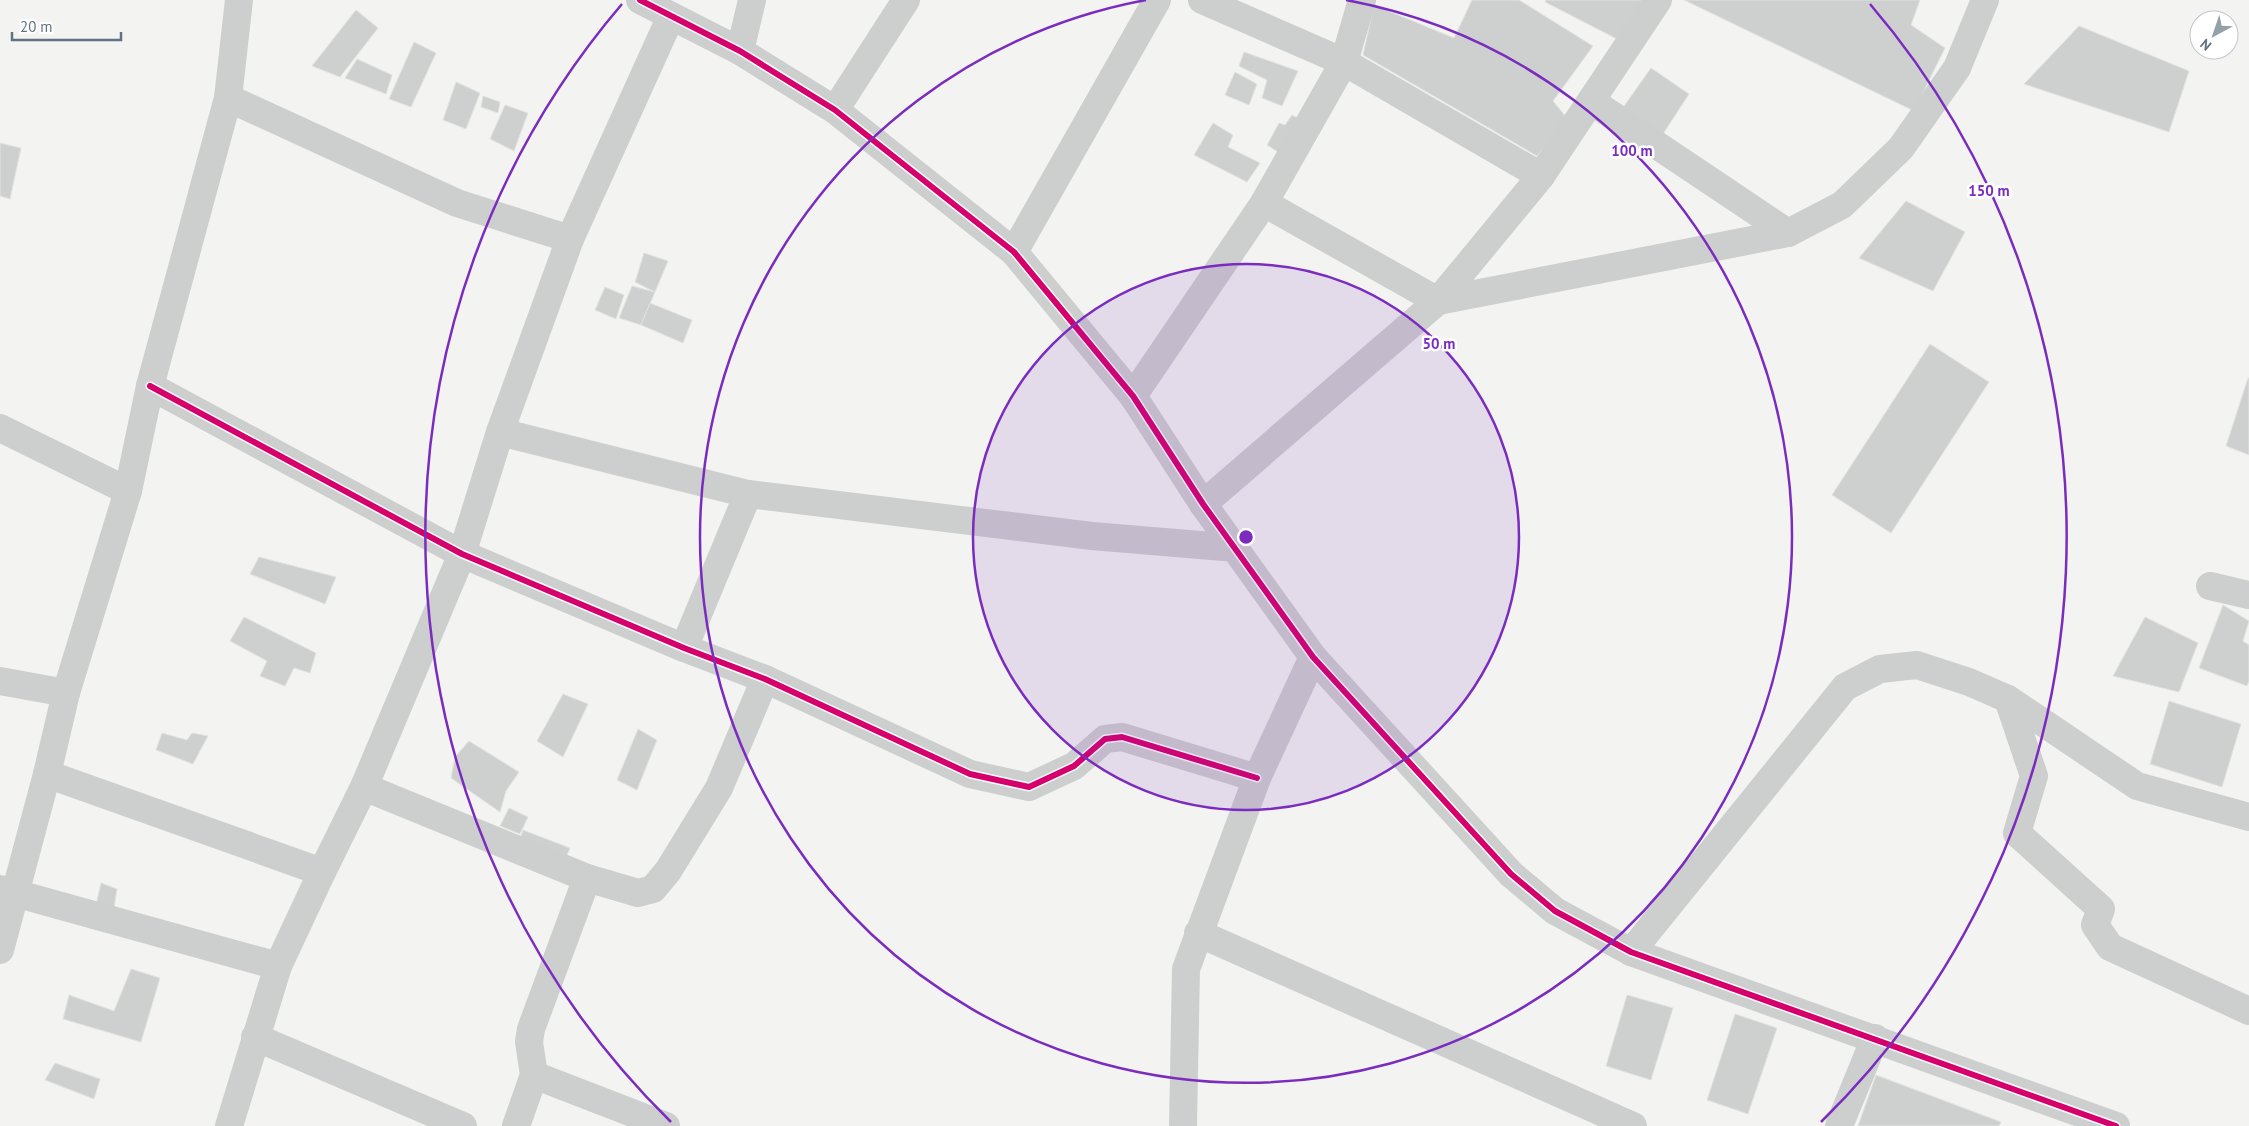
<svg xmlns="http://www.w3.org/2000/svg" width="2249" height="1126" viewBox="0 0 2249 1126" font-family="'PT Sans',sans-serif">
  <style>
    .building { fill: #ced0d0; stroke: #e2e3e1 }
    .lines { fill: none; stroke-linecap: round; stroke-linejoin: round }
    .minor { stroke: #cdcece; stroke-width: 28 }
    .cycleway-casing { stroke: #fff; stroke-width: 9 }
    .cycleway { stroke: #d6006c; stroke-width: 6 }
    .ring { fill: none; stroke: #7b2cbf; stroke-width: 2.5 }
    .centre { fill: #7b2cbf; stroke: #fff; stroke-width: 2.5 }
    .ring-label { font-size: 15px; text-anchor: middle; font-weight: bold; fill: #7b2cbf; stroke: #fff; stroke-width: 5; stroke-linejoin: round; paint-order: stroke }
  </style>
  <rect width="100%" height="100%" fill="#f3f4f1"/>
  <g class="building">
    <polygon points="1472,0 1519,0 1593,46 1553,101 1567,118 1537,156 1363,55 1374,5 1454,38"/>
    <polygon points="1546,0 1646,0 1619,40 1545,2"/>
    <polygon points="1684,0 1920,0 1911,25 1945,48 1914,111"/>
    <polygon points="356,10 378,28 340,77 312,66"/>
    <polygon points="2079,26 2189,71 2169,132 2024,84"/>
    <polygon points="414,42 436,53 411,107 389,99"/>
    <polygon points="1244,52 1298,71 1282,106 1262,98 1267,80 1239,66"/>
    <polygon points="357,59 392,75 386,94 345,78"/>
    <polygon points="1651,68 1689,94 1663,134 1622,109"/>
    <polygon points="1235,72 1257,84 1249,105 1225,95"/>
    <polygon points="456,82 480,93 466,129 443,120"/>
    <polygon points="483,96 500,102 498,113 481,107"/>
    <polygon points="505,105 528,113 514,151 490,139"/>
    <polygon points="1292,115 1304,122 1286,157 1267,145 1279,123 1285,125"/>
    <polygon points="1213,123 1233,135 1228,147 1260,163 1247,182 1194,155"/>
    <polygon points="0,143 21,148 10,199 0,196"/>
    <polygon points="1906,201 1965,232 1933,291 1859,258"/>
    <polygon points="644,253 668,261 655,292 635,282"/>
    <polygon points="632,286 655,292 641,325 619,318"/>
    <polygon points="605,287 624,295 616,319 595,310"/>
    <polygon points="650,303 692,320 683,343 641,325"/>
    <polygon points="1930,344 1989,382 1891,533 1832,495"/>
    <polygon points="2248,378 2249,378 2249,455 2226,446"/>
    <polygon points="259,557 336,577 325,604 250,574"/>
    <polygon points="2223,605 2249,621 2243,641 2249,645 2249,681 2247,686 2199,668"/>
    <polygon points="244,617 316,653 310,673 294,668 285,686 260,676 267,661 230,641"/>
    <polygon points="2145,617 2198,643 2179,692 2113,676"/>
    <polygon points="563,694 588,704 563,757 537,741"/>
    <polygon points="2169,701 2241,724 2222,787 2150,764"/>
    <polygon points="638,729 657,740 637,790 617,780"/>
    <polygon points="162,733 187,740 192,733 208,736 193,764 156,750"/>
    <polygon points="469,741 519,772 506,791 500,812 451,778 455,757"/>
    <polygon points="509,808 528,817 520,834 500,826"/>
    <polygon points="523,830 570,848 562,867 515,837 521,836"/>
    <polygon points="101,883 117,889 113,914 95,909"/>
    <polygon points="131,969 160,978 141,1042 63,1019 69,995 114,1011"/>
    <polygon points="1627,995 1673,1008 1651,1080 1606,1066"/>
    <polygon points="1735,1014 1777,1028 1748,1114 1707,1100"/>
    <polygon points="55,1063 100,1079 94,1099 45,1080"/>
    <polygon points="1876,1075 2001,1122 1999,1126 1858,1126"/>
  </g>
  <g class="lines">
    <g class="minor">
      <polyline points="640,0 740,51 835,110 1014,252 1133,396 1203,504 1313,657 1511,874 1555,911 1631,952 2116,1126"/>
      <polyline points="1202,0 1344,62 1541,176"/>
      <polyline points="740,51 752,0"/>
      <polyline points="228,98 457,203 570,239"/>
      <polyline points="1591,101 1788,233"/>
      <polyline points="835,110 906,0"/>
      <polyline points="1264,203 1438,301 1788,233 1842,205 1901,148 1957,68 1985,0"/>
      <polyline points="1014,252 1157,0"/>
      <polyline points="150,386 462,554 684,648 765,679 970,774 1029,787 1074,766 1105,739 1122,737 1257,778"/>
      <polyline points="1133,396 1264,203 1344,62 1362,0"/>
      <polyline points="0,428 128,491"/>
      <polyline points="500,432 748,494 1092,536 1236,548"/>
      <polyline points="1203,504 1438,301 1541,176 1658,0"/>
      <polyline points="2210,586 2249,595"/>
      <polyline points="684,648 748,494"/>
      <polyline points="0,681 66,693"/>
      <polyline points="2008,699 2034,776 2017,833 2101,909 2095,925 2110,947 2249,1011"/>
      <polyline points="47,774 322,872"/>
      <polyline points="364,787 587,878 638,893 653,889 668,871 719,788 765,679"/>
      <polyline points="0,889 278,966"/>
      <polyline points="1198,933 1633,1126"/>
      <polyline points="0,950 47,774 66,693 128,491 150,386 228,98 239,0"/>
      <polyline points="1631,952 1845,687 1880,669 1917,665 1969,682 2008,699 2137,786 2249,817"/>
      <polyline points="255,1037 463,1126"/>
      <polyline points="534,1075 666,1126"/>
      <polyline points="229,1126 278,966 322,872 364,787 462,554 500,432 570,239 671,16"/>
      <polyline points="516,1126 534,1075 529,1042 531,1029 587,878"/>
      <polyline points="1183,1126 1186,969 1257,778 1313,657"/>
      <polyline points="1839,1126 1875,1038"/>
    </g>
    <defs>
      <g id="cycleway">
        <polyline points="640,0 740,51 835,110 1014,252 1133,396 1203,504 1313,657 1511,874 1555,911 1631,952 2116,1126"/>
        <polyline points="150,386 462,554 684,648 765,679 970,774 1029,787 1074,766 1105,739 1122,737 1257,778"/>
      </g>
    </defs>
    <use href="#cycleway" class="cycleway-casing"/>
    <use href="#cycleway" class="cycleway"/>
  </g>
  <circle cx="1246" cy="537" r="273" fill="#7b2cbf" fill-opacity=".12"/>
  <g class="ring">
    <circle cx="1246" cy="537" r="273"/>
    <path d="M1346 0A546 546 0 1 1 1146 0"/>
    <path d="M671 1122A820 820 0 0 1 622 4M1870 4A820 820 0 0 1 1821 1122"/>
  </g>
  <circle cx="1246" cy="537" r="8" class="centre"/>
  <g class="ring-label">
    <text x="1632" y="156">100 m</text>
    <text x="1989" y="196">150 m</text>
    <text x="1439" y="349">50 m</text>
  </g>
  <g transform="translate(2214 35) rotate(220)"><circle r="24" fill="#ffffff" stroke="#c0c7cd"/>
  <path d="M0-4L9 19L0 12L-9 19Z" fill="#95a0a9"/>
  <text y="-8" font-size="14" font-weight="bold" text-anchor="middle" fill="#627282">N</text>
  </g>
  <path d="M12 32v8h109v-8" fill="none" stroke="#627282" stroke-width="2.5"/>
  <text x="20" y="32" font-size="15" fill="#627282" stroke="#ffffff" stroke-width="4" paint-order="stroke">20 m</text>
</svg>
